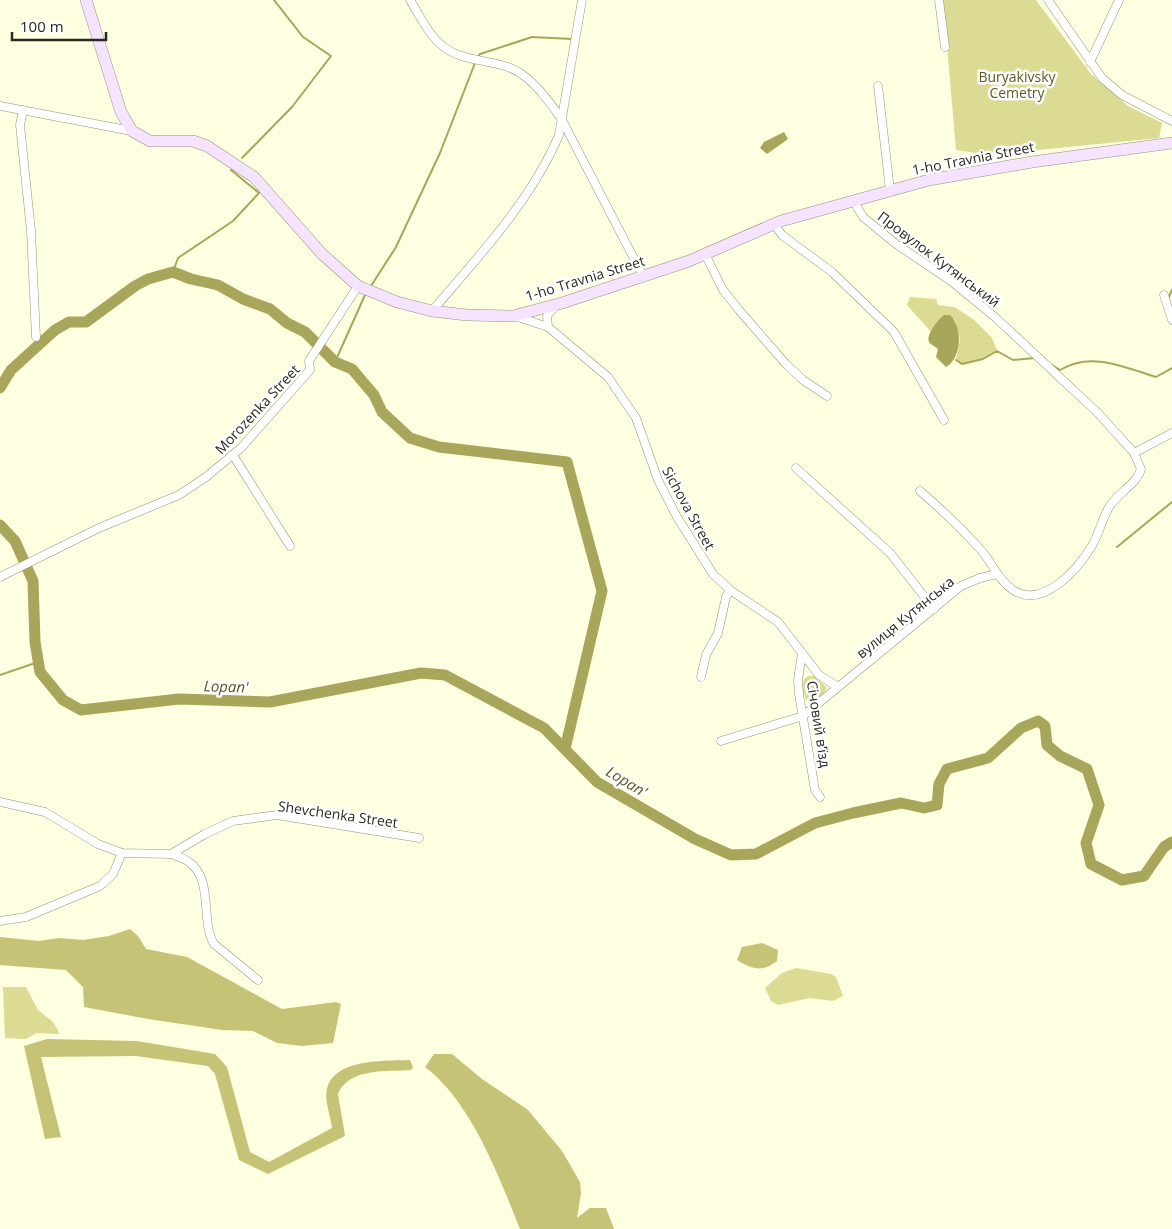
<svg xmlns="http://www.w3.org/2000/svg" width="1172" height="1229" viewBox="0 0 1172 1229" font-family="'Open Sans',sans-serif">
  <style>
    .green { fill: #dcdb93 }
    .forest { fill: #c4c376 }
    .water { fill: #a7a65a }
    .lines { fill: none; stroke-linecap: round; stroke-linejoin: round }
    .stream { stroke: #a7a65a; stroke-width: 2 }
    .river { stroke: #a7a65a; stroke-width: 11 }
    .street-casing { stroke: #939479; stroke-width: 9 }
    .secondary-casing { stroke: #939479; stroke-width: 12 }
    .street { stroke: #fff; stroke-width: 8 }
    .secondary { stroke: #f5e3ff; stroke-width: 11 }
    .labels { text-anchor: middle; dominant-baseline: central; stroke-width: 5; stroke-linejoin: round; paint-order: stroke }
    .park-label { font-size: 14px; fill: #5c5a22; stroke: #fff }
    .street-label { font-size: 14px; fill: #29291e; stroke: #fff }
    .water-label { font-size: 15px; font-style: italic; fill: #58561e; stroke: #fff }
  </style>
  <rect width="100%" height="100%" fill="#fefee1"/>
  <g class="green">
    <polygon points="943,0 1036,0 1091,74 1128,106 1162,123 1159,138 1017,152 976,153 956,150"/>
    <polygon points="910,297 936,299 938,305 954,307 973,319 992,338 997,351 983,359 962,364 956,360 960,339 955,319 932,333 907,305"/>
    <polygon points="809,676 815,676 827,688 824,693 813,703 806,700 802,688 804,679"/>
    <polygon points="796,968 831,974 836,977 843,996 833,1001 810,998 778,1005 771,1001 765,988 782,973"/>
    <polygon points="3,987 26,987 38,1010 53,1022 60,1034 37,1033 26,1039 5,1038"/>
  </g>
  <g class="forest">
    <polygon points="130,929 138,936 146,949 187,957 282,1009 336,1002 341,1004 333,1043 302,1046 277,1043 253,1031 222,1030 148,1019 84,1007 83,987 66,970 0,965 0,937 39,941 59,938 83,940 109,936"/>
    <path d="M762 943 778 950 777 961C763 972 753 970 737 960L742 947Z"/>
    <path d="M47 1039 137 1041 215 1054 227 1067 250 1152 269 1162 332 1128C331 1117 324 1100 327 1089 334 1058 386 1061 410 1060L413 1067 411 1070C388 1072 349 1067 338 1094L345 1136 268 1174 239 1160 215 1074 208 1066 136 1056 41 1057 61 1137 45 1139 24 1046Z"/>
    <path d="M434 1054H452L482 1079 528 1110 562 1151 580 1182 581 1193 577 1218 590 1208H606L614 1229H520C499 1177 471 1101 425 1067Z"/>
  </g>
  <g class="water">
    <polygon points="784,132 788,139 767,154 760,148 764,142"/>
    <path d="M944 315H950C963 327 962 358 946 367L936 357 938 349C936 347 930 344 929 342 926 334 938 320 944 315Z"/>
  </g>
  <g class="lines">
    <g class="stream">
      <polyline points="477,58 480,54 532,37 572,39"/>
      <polyline points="242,158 292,107 331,56 303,37 274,0"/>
      <polyline points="173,272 178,258 233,221 259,193 231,170"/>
      <polyline points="371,286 396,247 440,153 475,63"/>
      <polyline points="1168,299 1172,290"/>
      <polyline points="956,360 962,364 983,359 997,351 1013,360 1035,358"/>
      <polyline points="335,362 365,295"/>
      <path d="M1052 365 1060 370C1091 351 1124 367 1156 377L1172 368"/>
      <polyline points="1117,547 1172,502"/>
      <polyline points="0,675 38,662"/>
    </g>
    <g class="river">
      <polyline points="0,388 11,370 55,330 69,322 86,322 135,286 148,279 173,272 191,279 218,285 243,299 270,309 287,323 305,332 335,362 352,369 374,395 382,412 410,438 439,447 567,462 602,591 565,749"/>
      <polyline points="0,525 15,541 33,581 35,642 40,672 63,700 81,710 179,699 270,702 421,673 445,675 544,728 597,782 695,839 731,855 756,854 815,823 853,813 901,803 924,808 937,805 939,784 947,769 988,758 1021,728 1038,721 1045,726 1047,745 1060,756 1087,769 1099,805 1086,843 1091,864 1122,880 1144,876 1164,847 1172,842"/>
    </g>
    <defs>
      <g id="street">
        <path d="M410 0C420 16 429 36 444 47 466 64 497 58 520 73 536 83 550 103 561 118L643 276"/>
        <polyline points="939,0 945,47"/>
        <polyline points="1048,0 1102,78 1122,95 1172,121"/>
        <polyline points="1090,62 1119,0"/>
        <polyline points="878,86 890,190"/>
        <polyline points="0,106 132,131"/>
        <polyline points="23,110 20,125 31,231 36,337"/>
        <path d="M853 200 863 217 896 244 951 281 996 318 1098 413 1134 453 1141 469C1136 486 1116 493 1108 509 1102 520 1099 533 1093 544 1079 568 1043 610 1013 590 998 580 992 562 980 549 961 528 941 509 920 491"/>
        <polyline points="774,224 782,235 832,272 894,332 944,420"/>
        <polyline points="705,254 723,290 739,310 785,363 803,380 827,396"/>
        <polyline points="1164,295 1172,320"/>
        <path d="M432 311C478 257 531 201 559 135L582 0"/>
        <polyline points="515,316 548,327 608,377 636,418 658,480 677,517 713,574 730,590 778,622 819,675 838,687"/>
        <polyline points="548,327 547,316 556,305"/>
        <polyline points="1134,453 1172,433"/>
        <polyline points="233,455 290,546"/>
        <polyline points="796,468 890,553 934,609"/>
        <polyline points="0,577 99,528 179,495 206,477 241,448 310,370 309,361 358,286"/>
        <polyline points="802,653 798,680 799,694 815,790 820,797"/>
        <polyline points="701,677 706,655 718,633 726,597 730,590"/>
        <polyline points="721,741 803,716 961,586 980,578 997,574"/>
        <polyline points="0,802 45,812 98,844 122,853 171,854 205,834 233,821 277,815 419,838"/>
        <path d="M171 854C177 856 184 858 189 862 214 880 200 920 214 944L258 980"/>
        <polyline points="0,921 26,917 100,886 113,874 122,853"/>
      </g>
      <polyline id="secondary" points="86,0 121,112 132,131 150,141 193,141 207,146 254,177 322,254 358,286 397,302 432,311 467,315 513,316 562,303 689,261 781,221 929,180 1032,162 1172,143"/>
    </defs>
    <use href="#street" class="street-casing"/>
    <use href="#secondary" class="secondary-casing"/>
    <use href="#street" class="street"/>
    <use href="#secondary" class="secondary"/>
  </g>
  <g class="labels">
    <g class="park-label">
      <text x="1017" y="76">Buryakivsky<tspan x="1017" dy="16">Cemetry</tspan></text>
    </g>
    <g class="street-label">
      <text transform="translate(973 158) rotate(-11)">1-ho Travnia Street</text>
      <text transform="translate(939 259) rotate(37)">Провулок Кутянський</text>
      <text transform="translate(585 278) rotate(-17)">1-ho Travnia Street</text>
      <text transform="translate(257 409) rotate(-47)">Morozenka Street</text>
      <text transform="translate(689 508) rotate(61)">Sichova Street</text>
      <text transform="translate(905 617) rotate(-39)">вулиця Кутянська</text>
      <text transform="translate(819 724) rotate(81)">Січовий в’їзд</text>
      <text transform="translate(338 814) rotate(8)">Shevchenka Street</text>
    </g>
    <g class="water-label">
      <text transform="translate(226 686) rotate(2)">Lopan'</text>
      <text transform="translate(627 781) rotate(31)">Lopan'</text>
    </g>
  </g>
  <path d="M12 32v8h94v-8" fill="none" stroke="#29291e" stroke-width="2.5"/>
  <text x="20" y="32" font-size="15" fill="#29291e" stroke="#ffffff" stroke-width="4" paint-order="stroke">100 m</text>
</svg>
